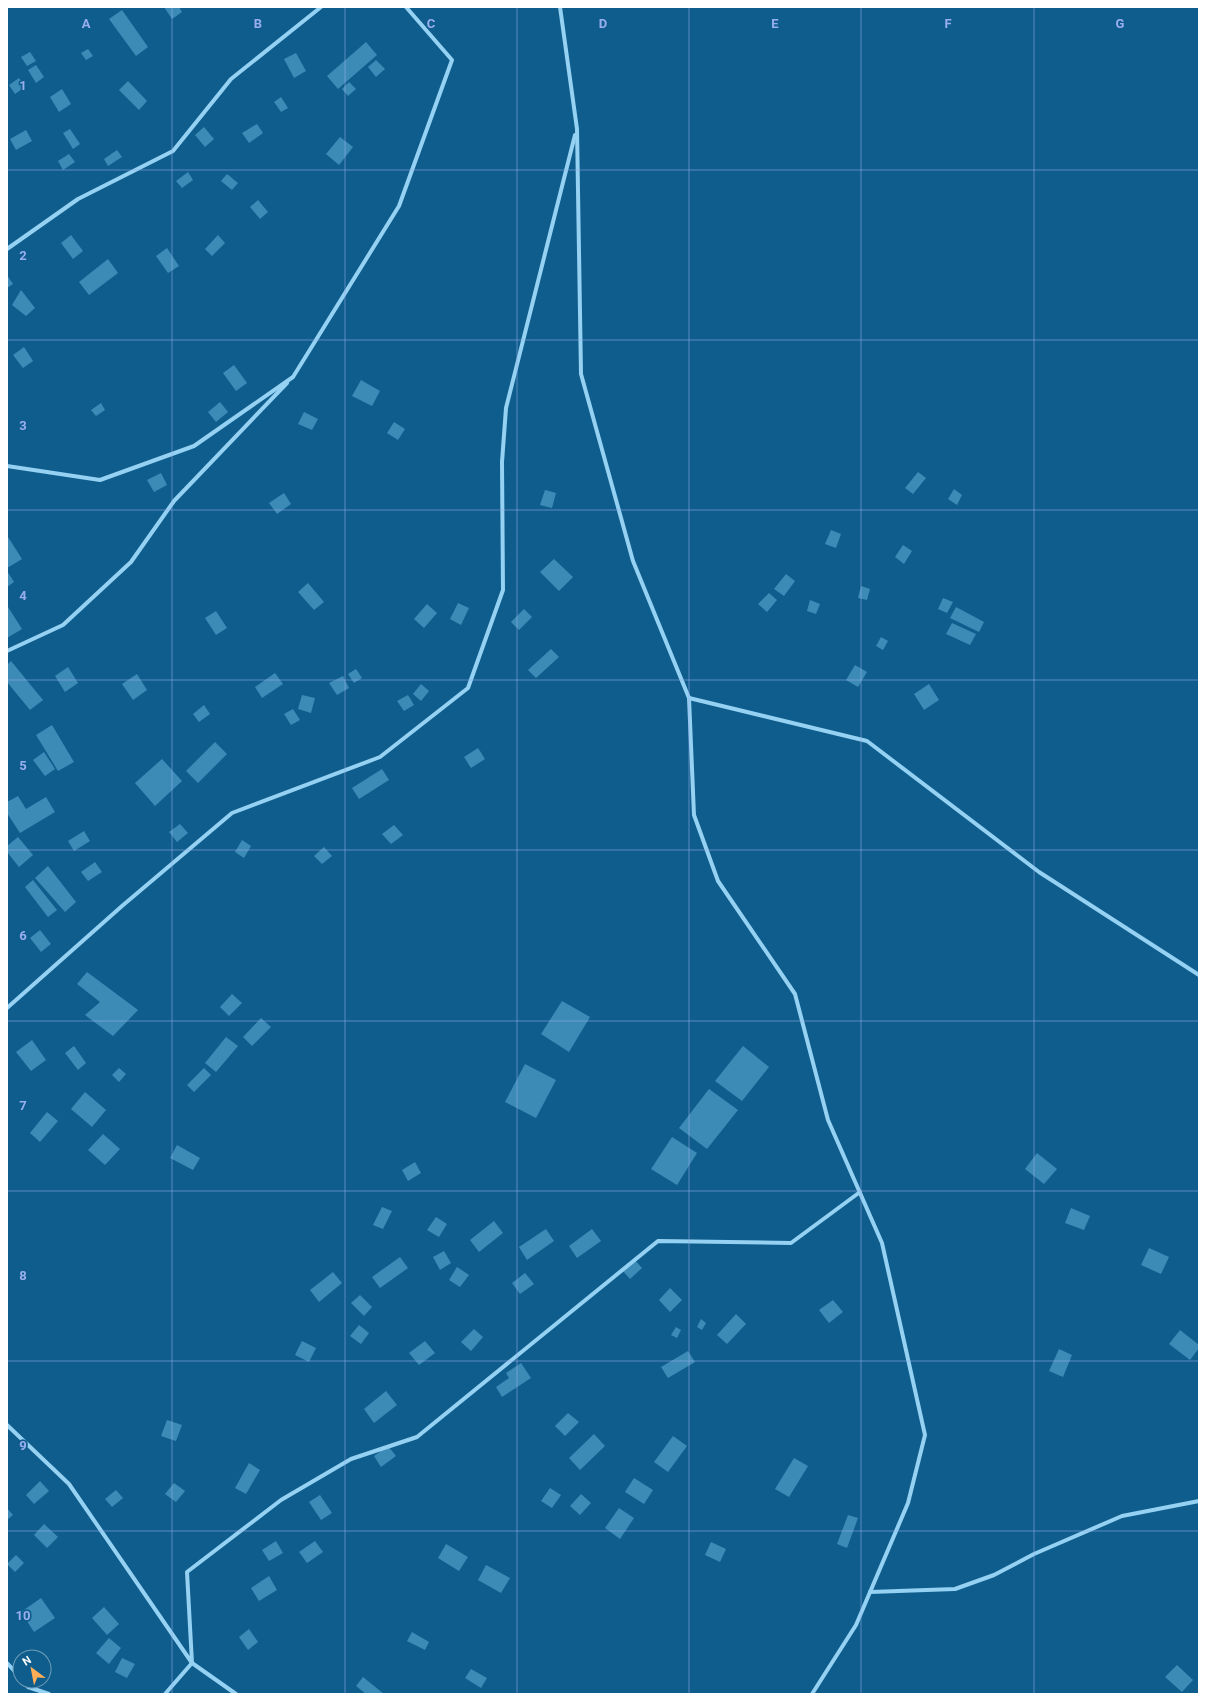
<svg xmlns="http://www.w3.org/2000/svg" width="1206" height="1701" viewBox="0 0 1206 1701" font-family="Roboto,sans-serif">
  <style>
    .building { fill: #3c8bb7 }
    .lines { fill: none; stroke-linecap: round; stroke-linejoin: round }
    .street { stroke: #95d1f2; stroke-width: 4 }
    .grid { fill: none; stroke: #99afed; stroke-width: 1; stroke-opacity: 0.55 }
    .grid-label { font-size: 13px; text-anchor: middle; font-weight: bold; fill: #99afed; stroke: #0f5d8c; stroke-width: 3.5; stroke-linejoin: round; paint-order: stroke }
  </style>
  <rect width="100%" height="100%" fill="#0f5d8c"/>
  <g class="building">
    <polygon points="164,7 179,7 182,12 172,19"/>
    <polygon points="122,10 148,47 136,56 109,19"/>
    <polygon points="366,42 377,55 338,89 327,76"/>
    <polygon points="88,49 93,56 86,60 81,53"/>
    <polygon points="30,52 36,61 27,66 21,57"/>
    <polygon points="296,53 306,71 294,78 284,59"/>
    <polygon points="376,60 385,69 376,77 368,67"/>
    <polygon points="36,65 44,77 36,83 28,70"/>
    <polygon points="19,78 25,87 15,94 9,85"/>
    <polygon points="128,81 147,101 139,110 119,90"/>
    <polygon points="349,82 356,89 348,96 342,89"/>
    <polygon points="62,89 71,104 59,112 50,97"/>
    <polygon points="281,97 288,108 281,112 274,102"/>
    <polygon points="257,124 263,133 249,143 242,133"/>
    <polygon points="204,127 214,139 205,147 195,135"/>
    <polygon points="70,129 80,144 73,149 63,133"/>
    <polygon points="26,130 32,141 16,150 10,139"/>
    <polygon points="340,137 353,147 339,165 326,154"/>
    <polygon points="117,150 122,157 108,166 104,159"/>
    <polygon points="69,154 75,162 63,170 58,161"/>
    <polygon points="188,172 193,180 182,188 176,181"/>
    <polygon points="227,174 238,183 232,190 221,181"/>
    <polygon points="258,200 268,212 260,219 250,207"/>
    <polygon points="71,235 83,251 73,259 61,243"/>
    <polygon points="218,235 225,243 212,256 205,249"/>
    <polygon points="167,248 179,266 168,273 156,256"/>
    <polygon points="108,259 118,273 89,295 79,282"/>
    <polygon points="7,275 13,284 7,288"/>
    <polygon points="21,290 35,308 26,316 12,305"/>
    <polygon points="24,347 33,361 23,368 13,355"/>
    <polygon points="234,365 247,383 236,391 223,373"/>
    <polygon points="361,380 380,391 372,406 352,396"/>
    <polygon points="220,402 228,412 216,422 208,412"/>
    <polygon points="101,403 105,410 96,416 91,410"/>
    <polygon points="304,412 318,419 312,430 298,424"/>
    <polygon points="394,422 405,429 398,440 387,433"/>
    <polygon points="918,472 926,478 913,494 905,488"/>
    <polygon points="161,473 167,485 154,492 147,480"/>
    <polygon points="954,489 962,495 957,505 948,499"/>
    <polygon points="545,490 556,493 552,508 540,505"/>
    <polygon points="284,493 291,504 277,514 269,503"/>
    <polygon points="831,530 841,534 836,548 825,544"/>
    <polygon points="8,537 22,559 7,568 7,538"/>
    <polygon points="903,545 912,551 904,564 895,557"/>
    <polygon points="554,559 573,577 559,591 540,572"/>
    <polygon points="7,571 14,582 7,587"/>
    <polygon points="786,574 795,581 784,596 774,589"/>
    <polygon points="308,583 324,602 314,610 298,592"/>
    <polygon points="861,586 870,589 867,600 858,598"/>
    <polygon points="769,593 777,600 767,612 758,604"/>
    <polygon points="943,598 953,602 947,613 938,609"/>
    <polygon points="810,600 820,604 816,614 807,611"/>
    <polygon points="458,603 469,608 461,625 450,619"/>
    <polygon points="427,604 437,613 424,628 414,619"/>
    <polygon points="8,607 22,629 7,638 7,608"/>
    <polygon points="956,607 984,622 979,632 950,618"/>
    <polygon points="524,609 532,617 519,630 511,622"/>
    <polygon points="216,611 227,628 216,635 205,618"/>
    <polygon points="952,623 976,634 970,645 946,634"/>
    <polygon points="881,637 888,641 883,650 876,646"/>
    <polygon points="551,649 559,657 536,678 528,670"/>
    <polygon points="11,661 43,700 30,710 7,682 7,665"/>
    <polygon points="855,665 867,672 858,687 846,680"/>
    <polygon points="68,667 78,683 65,692 55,676"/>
    <polygon points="356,669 362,678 354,683 348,674"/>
    <polygon points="275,673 283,684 262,698 255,687"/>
    <polygon points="137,674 147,690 133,700 122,684"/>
    <polygon points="343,676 349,688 337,695 329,683"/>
    <polygon points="421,684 429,691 421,701 413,694"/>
    <polygon points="929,684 939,700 924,710 914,694"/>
    <polygon points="302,695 315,698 311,713 298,709"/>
    <polygon points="408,695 414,705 404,711 397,701"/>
    <polygon points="204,705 210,714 199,722 193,714"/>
    <polygon points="293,709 300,720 291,725 284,714"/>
    <polygon points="52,725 74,762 58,771 36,735"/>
    <polygon points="215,742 227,754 198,783 186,771"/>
    <polygon points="478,748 485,759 471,768 464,757"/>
    <polygon points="44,752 55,769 45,776 33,760"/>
    <polygon points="162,759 182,781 155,806 135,783"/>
    <polygon points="382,769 389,780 359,799 352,788"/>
    <polygon points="18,796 26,809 46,797 55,812 20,833 7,813 7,802"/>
    <polygon points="180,824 188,833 177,842 169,832"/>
    <polygon points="394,825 403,835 391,844 382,834"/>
    <polygon points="84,831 90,841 74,851 68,841"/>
    <polygon points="18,837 33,855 19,867 7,852 7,846"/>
    <polygon points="242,840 251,846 244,858 235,852"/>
    <polygon points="324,847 332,856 322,864 314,856"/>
    <polygon points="95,862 102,872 88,881 81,872"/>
    <polygon points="48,866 76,902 65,912 35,878"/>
    <polygon points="33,880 57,910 48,917 25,887"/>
    <polygon points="40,930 51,944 41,952 30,938"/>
    <polygon points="87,972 138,1010 113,1036 85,1015 100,1002 77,984"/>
    <polygon points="232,994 242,1003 229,1016 220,1007"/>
    <polygon points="562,1001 590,1017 569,1052 541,1034"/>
    <polygon points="261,1018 271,1027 252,1046 243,1037"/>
    <polygon points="226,1037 238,1046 216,1072 205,1063"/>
    <polygon points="32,1040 46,1060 31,1071 16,1052"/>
    <polygon points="74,1046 86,1063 78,1070 65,1053"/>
    <polygon points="743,1046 769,1067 742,1101 715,1081"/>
    <polygon points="525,1064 556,1080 536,1118 505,1102"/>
    <polygon points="119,1068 126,1074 119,1082 112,1075"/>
    <polygon points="204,1068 211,1075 194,1092 187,1085"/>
    <polygon points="709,1089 738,1110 707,1149 679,1128"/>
    <polygon points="85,1092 106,1110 92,1127 71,1109"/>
    <polygon points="47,1112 58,1121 40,1142 30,1133"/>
    <polygon points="103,1134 120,1149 105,1165 88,1150"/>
    <polygon points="672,1137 697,1153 677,1185 651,1169"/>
    <polygon points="177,1145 200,1158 193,1170 170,1158"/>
    <polygon points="1037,1153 1057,1169 1044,1184 1025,1169"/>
    <polygon points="415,1162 421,1173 408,1181 402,1170"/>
    <polygon points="382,1207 392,1211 383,1229 373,1225"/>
    <polygon points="1071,1208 1090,1216 1084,1230 1065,1223"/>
    <polygon points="436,1217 447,1224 439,1237 427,1230"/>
    <polygon points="494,1221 503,1233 479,1252 470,1240"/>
    <polygon points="546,1229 554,1241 527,1260 519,1247"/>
    <polygon points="592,1229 601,1241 577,1258 569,1246"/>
    <polygon points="1149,1248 1169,1257 1161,1274 1141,1265"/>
    <polygon points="444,1251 451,1263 440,1270 433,1257"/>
    <polygon points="400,1257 408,1268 380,1288 372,1277"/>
    <polygon points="634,1259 642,1268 630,1279 622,1270"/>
    <polygon points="457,1267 469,1275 460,1287 449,1280"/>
    <polygon points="333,1272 342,1283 319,1302 310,1290"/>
    <polygon points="525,1273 534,1284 520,1294 512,1283"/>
    <polygon points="670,1288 682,1300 670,1312 659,1300"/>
    <polygon points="360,1295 372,1307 364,1316 351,1303"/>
    <polygon points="833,1300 843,1312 829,1323 819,1310"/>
    <polygon points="736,1314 746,1324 727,1344 717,1335"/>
    <polygon points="701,1319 706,1323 702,1330 697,1327"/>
    <polygon points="359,1325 369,1333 361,1344 350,1336"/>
    <polygon points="676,1327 681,1330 677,1338 671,1335"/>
    <polygon points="474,1329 483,1337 471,1351 461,1342"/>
    <polygon points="1180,1330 1199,1345 1199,1348 1190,1360 1169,1344"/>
    <polygon points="302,1341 316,1348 309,1362 295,1355"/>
    <polygon points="425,1341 435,1353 419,1365 409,1353"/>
    <polygon points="1059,1349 1072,1355 1063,1377 1049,1371"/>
    <polygon points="688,1351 695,1362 668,1378 661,1367"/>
    <polygon points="521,1363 531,1378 502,1397 496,1387 509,1378 506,1373"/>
    <polygon points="386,1391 397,1405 374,1423 364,1409"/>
    <polygon points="568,1413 579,1422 565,1436 555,1426"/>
    <polygon points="167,1420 182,1425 176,1441 161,1436"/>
    <polygon points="594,1434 605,1446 580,1470 569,1458"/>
    <polygon points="673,1436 687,1446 668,1472 654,1462"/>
    <polygon points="388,1446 396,1456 381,1467 374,1456"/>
    <polygon points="794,1458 808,1466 789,1497 775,1489"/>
    <polygon points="249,1463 260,1470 246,1494 235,1488"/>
    <polygon points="634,1478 653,1490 644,1504 625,1492"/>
    <polygon points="40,1481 49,1491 34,1504 26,1495"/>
    <polygon points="174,1483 185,1491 176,1502 165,1494"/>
    <polygon points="550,1488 561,1495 552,1508 541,1501"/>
    <polygon points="116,1490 123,1498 112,1507 105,1499"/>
    <polygon points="581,1494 591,1503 580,1515 570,1506"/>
    <polygon points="320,1495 332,1513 321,1520 309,1502"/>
    <polygon points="7,1508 13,1515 7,1520"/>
    <polygon points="619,1508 634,1518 620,1539 605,1528"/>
    <polygon points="848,1515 858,1518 847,1548 837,1544"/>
    <polygon points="44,1524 58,1537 47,1548 34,1535"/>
    <polygon points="276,1541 283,1553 269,1561 262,1550"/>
    <polygon points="315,1541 323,1552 307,1563 299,1552"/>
    <polygon points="711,1542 726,1549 720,1562 705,1555"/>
    <polygon points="446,1544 468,1557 459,1571 438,1558"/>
    <polygon points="16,1555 24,1563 15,1572 7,1564"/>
    <polygon points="486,1565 510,1578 501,1593 478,1580"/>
    <polygon points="269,1576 277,1590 259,1601 251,1588"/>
    <polygon points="41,1598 55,1618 34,1632 21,1612"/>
    <polygon points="104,1607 119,1624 107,1635 92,1618"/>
    <polygon points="249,1629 258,1642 248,1650 239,1637"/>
    <polygon points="412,1632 429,1642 425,1650 407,1641"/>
    <polygon points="109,1638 121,1648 109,1664 96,1653"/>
    <polygon points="122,1658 135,1664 127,1678 115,1672"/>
    <polygon points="1177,1665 1193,1680 1182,1692 1165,1677"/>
    <polygon points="471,1669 487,1678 481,1688 465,1678"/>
    <polygon points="363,1677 384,1694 366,1694 356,1686"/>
  </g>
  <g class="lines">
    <g class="street">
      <polyline points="560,7 577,129 581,374 633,561 689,698 694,815 718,881 795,994 828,1120 882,1243 925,1435 908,1503 856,1625 812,1694"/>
      <polyline points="7,249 78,199 173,151 231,79 321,7"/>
      <polyline points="7,466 100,480 194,446 293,377 399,206 452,60 406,7"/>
      <polyline points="7,651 63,625 131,562 174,501 287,383"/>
      <polyline points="689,698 867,741 1039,872 1199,975"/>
      <polyline points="7,1008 122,906 232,813 380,757 468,688 503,590 502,462 506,408 575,135"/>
      <polyline points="7,1425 69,1484 192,1663"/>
      <polyline points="870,1592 955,1589 994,1575 1034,1554 1122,1516 1199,1501"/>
      <polyline points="7,1663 20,1677"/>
      <polyline points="192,1663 187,1572 281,1500 351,1459 417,1437 658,1241 791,1243 860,1192"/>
      <polyline points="23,1681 28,1687 49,1694"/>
      <polyline points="165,1694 192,1663 236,1694"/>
    </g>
  </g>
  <path class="grid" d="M172 7V1694M345 7V1694M517 7V1694M689 7V1694M861 7V1694M1034 7V1694M7 170H1199M7 340H1199M7 510H1199M7 680H1199M7 850H1199M7 1021H1199M7 1191H1199M7 1361H1199M7 1531H1199"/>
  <g class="grid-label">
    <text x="86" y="28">A</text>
    <text x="258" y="28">B</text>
    <text x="431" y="28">C</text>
    <text x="603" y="28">D</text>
    <text x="775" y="28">E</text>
    <text x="948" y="28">F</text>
    <text x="1120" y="28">G</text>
    <text x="23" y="90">1</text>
    <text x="23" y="260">2</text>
    <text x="23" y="430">3</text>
    <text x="23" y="600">4</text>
    <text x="23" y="770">5</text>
    <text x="23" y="940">6</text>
    <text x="23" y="1110">7</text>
    <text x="23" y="1280">8</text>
    <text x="23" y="1450">9</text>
    <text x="23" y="1620">10</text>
  </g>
  <rect width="1206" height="1701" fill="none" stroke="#ffffff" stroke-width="16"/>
  <g transform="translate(32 1669) rotate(328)"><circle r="19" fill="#0f5d8c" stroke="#6f9eba"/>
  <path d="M0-3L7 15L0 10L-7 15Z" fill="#ffae57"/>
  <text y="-6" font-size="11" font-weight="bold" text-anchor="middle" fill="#ffffff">N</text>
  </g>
</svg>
